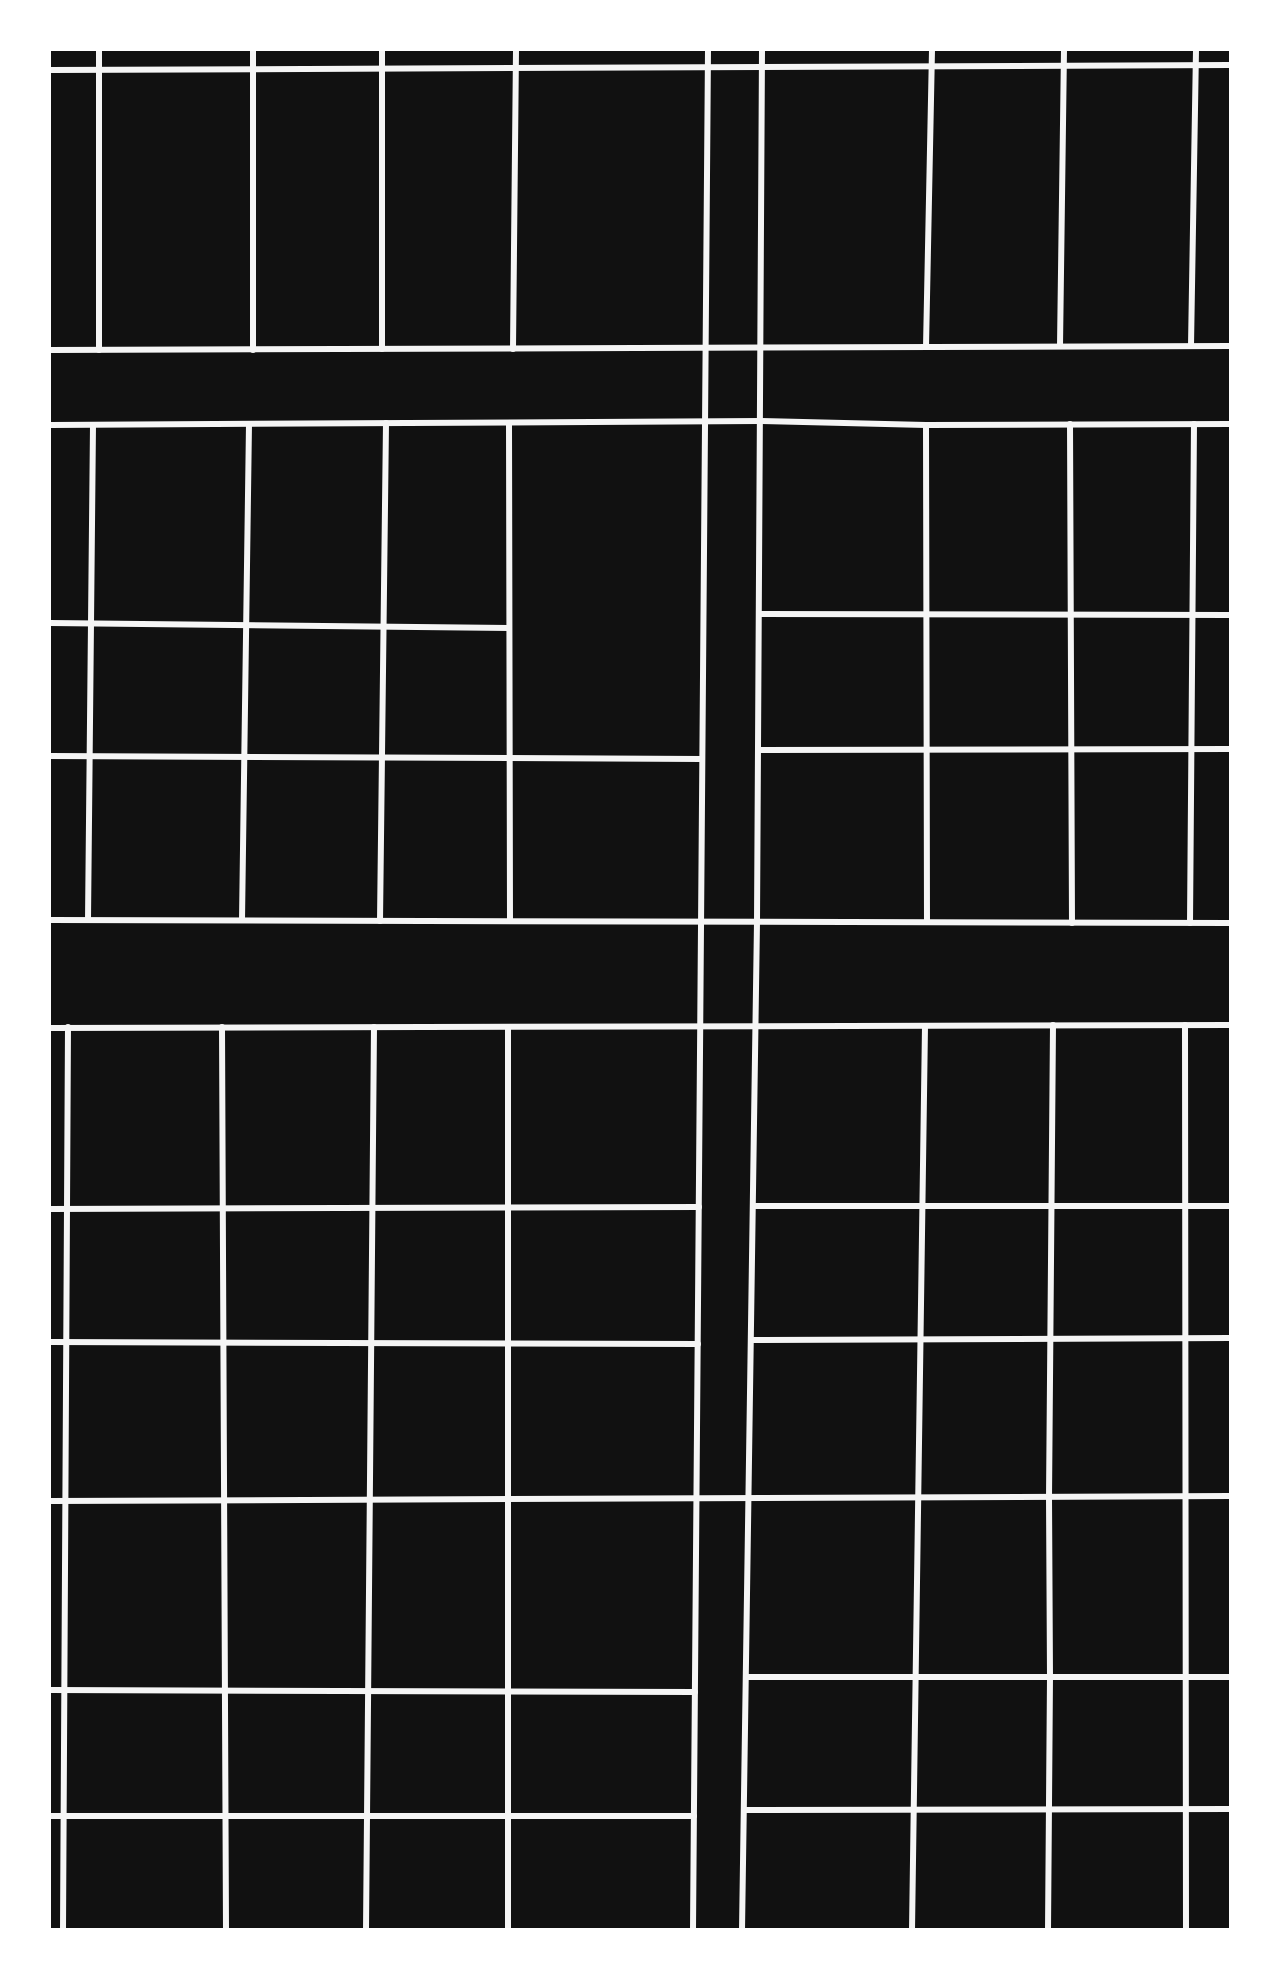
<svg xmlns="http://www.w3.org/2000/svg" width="1280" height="1979" viewBox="0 0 1280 1979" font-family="Arial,sans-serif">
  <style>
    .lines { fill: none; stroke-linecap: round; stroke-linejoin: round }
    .minor { stroke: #f5f5f5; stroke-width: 6 }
  </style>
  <rect width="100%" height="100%" fill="#111"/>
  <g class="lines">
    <g class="minor">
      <polyline points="99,50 99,350"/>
      <polyline points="253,50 253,350"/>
      <polyline points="50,70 1230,65"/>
      <polyline points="1060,346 1064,50"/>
      <polyline points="1191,346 1196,50"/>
      <polyline points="926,347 932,50"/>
      <polyline points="382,349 382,50"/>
      <polyline points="513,349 516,50"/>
      <polyline points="50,350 1230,346"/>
      <polyline points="509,423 510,921"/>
      <polyline points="1070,424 1072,923"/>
      <polyline points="50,425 760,421 926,425 1230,424"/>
      <polyline points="926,425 927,922"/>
      <polyline points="759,614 1230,615"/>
      <polyline points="50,623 509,628"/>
      <polyline points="758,750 1230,749"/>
      <polyline points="50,756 702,759"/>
      <polyline points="50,920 1230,923"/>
      <polyline points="88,920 93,425"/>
      <polyline points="242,920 249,424"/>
      <polyline points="380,921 386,423"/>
      <polyline points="1190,923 1194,424"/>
      <polyline points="1185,1025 1186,1930"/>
      <polyline points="222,1027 226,1930"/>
      <polyline points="508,1027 508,1930"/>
      <polyline points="50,1028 1230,1025"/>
      <polyline points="753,1206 1230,1206"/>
      <polyline points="50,1209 699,1207"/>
      <polyline points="751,1340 1230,1338"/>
      <polyline points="50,1342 698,1344"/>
      <polyline points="50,1501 1230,1496"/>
      <polyline points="746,1677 1230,1677"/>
      <polyline points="50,1690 695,1692"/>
      <polyline points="744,1810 1230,1809"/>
      <polyline points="50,1816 694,1816"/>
      <polyline points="63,1930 68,1027"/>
      <polyline points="366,1930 374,1027"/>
      <polyline points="693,1930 708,50"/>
      <polyline points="742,1930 757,922 762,50"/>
      <polyline points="912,1930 925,1026"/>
      <polyline points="1048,1930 1050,1677 1049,1497 1053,1025"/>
    </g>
  </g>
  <rect width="1280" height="1979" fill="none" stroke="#ffffff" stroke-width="102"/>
</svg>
